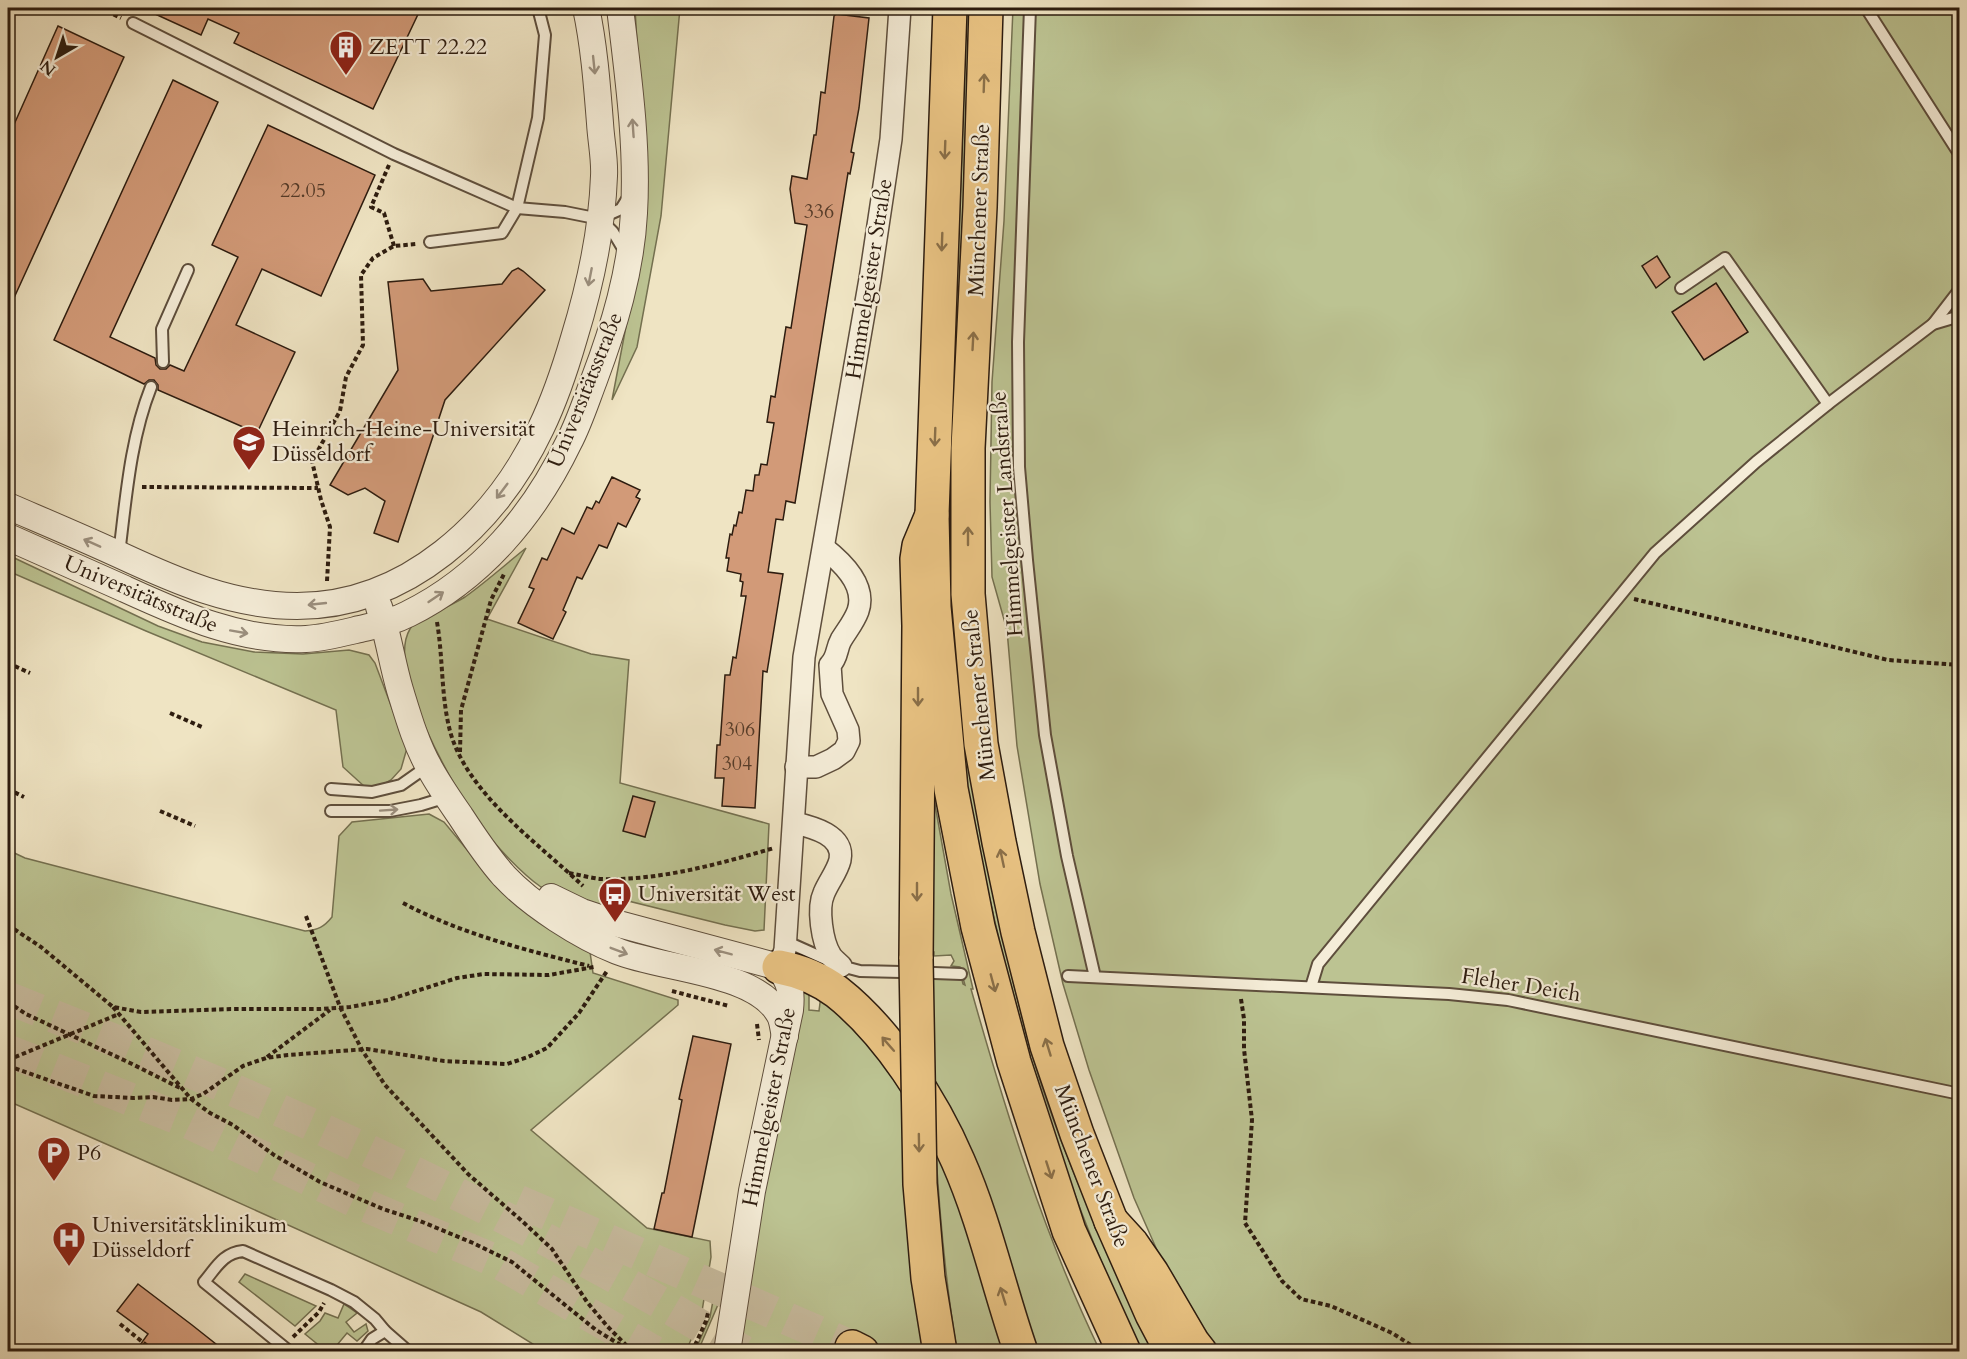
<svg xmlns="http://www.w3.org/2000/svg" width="1967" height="1359" viewBox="0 0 1967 1359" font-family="Cardo,serif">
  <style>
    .green { fill: #bcc392; stroke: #747050; stroke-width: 1.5 }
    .building { fill: #d29a78; stroke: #2d1c0f; stroke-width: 1.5 }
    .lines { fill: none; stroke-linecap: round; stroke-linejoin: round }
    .motorway-tunnel { stroke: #c8bc9f; stroke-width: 33; stroke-dasharray: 33 16; stroke-linecap: butt }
    .service-casing { stroke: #5e4e3c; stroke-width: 14 }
    .minor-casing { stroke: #5e4e3c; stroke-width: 24 }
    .tertiary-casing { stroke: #5e4e3c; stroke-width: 28 }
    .trunk-casing { stroke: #2d1c0f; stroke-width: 36 }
    .motorway-casing { stroke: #2d1c0f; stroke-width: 36 }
    .path { stroke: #2d1c0f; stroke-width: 4; stroke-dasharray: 4.5 3; stroke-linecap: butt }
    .service { stroke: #f5edd8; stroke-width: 10 }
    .minor { stroke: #f5edd8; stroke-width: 21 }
    .tertiary { stroke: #f5edd8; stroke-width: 26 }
    .trunk { stroke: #e8c282; stroke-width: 33 }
    .motorway { stroke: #e8c282; stroke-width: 33 }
    .motorway-bridge-casing { stroke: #2d1c0f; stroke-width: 36; stroke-linecap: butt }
    .motorway-bridge { stroke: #e8c282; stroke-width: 33 }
    .oneway { stroke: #9b8f7e }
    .oneway2 { stroke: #8a6f48 }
    .labels { text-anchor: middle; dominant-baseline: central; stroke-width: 4.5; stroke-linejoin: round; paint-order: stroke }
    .number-label { font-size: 20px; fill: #563c29 }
    .poi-label { font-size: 22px; fill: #2d1c0f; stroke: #f5edd8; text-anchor: start }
    .street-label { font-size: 22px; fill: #2d1c0f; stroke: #f5edd8 }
  </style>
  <rect width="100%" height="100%" fill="#efe4c3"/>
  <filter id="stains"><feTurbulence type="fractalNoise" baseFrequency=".00333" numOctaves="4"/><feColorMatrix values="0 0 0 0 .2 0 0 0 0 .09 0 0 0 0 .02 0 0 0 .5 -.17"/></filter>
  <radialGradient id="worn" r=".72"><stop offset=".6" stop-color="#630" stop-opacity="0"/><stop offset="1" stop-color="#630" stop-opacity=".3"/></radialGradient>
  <g class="green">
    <polygon points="635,8 680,8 661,216 637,347 612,400 632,295 640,96"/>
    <path d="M965 8H973L983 846C998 915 1012 983 1031 1051 1061 1155 1108 1253 1154 1351H1142C1075 1215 1028 1070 995 922 985 877 974 832 967 786 961 746 958 704 955 663 953 635 950 608 949 580 946 389 965 198 965 8Z"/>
    <polygon points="1013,8 1959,8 1959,1351 1222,1352 1204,1329 1164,1266 1134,1198 1089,1070 1063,984 1040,884 1017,746 1007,630 992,577 990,502 992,382 1004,221"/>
    <path d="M526 548 487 619 591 654 629 660 620 783 769 824 764 930 755 931 725 925 620 899 614 913C589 906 563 901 541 887 522 874 494 844 480 825 455 790 385 670 410 629 414 622 426 618 433 614 444 608 455 603 465 597 486 582 506 564 526 548Z"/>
    <polygon points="8,555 158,626 202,642 254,652 303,654 349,650 369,655 375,663 407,748 401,769 391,780 382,785 365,787 343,767 336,710 146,631 8,571"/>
    <path d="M932 788 951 894 973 989H971C1006 1113 1044 1235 1100 1351H1030L934 1099 933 979 961 976 963 984 965 985 960 967 951 966 954 961 951 955 934 956V952H927Z"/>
    <path d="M429 814 444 822 493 881 590 952 593 973 678 1000V1005L531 1130 647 1228 710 1241 711 1257 701 1317 686 1351H544L481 1312 195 1183 8 1101V850L25 858 305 931C318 930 324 927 332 917L339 836 352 822Z"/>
    <polygon points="809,988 809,1010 819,1011 821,995 900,1074 911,1256 923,1351 886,1351 855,1337 849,1351 739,1352 755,1243 803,989"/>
    <path d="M935 1137 1011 1351H957C945 1280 939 1209 935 1137Z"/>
    <polygon points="245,1274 316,1306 295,1326 239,1282"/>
    <polygon points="719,1275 725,1277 717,1307 698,1351 695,1351 710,1317 717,1279"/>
    <polygon points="344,1304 357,1313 346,1322 354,1332 366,1324 368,1331 357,1341 347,1333 332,1351 326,1351 305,1334 320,1321 325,1313 338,1318"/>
  </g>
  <g class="building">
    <polygon points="142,8 421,8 373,109 234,43 239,33 208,19 201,35"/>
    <polygon points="836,14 869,18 859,108 851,152 854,153 850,174 848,173 795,503 786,501 783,520 776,519 768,572 783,574 767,672 763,671 755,808 722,806 724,778 715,778 717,745 720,745 725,675 730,675 733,657 736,658 746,596 741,596 743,582 740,581 741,574 727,571 729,558 726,558 730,534 732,535 734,525 736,526 739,512 742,513 746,490 753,491 755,475 759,475 761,464 767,465 774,423 767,422 771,396 775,397 786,327 791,328 807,225 795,223 790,189 792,176 807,179 814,135 816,135 821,92 825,93 834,16"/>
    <polygon points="58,26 124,57 8,311 8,127 12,129"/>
    <polygon points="173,80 218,102 110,337 155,358 156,365 160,369 166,369 170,365 184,371 238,257 212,245 268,125 375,175 321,296 262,269 236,325 295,352 257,433 158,390 158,385 154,380 149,380 144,384 54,340"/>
    <polygon points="1657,256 1670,277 1656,288 1642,266"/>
    <polygon points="518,268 523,271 545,290 445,400 398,542 374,533 385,501 365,488 348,495 330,485 398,370 388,282 423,279 431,291 502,284 512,271"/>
    <polygon points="1716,283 1748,332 1704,360 1672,312"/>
    <polygon points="612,477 640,490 636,497 640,499 626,527 618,523 607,548 599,545 582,579 577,577 563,610 566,612 553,639 518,623 534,589 529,587 542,558 547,560 562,528 574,534 587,507 592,509 596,501 599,503"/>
    <polygon points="633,796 655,802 645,837 623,831"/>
    <polygon points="693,1036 731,1044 692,1237 654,1229 662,1193 664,1193 682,1100 679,1099"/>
    <polygon points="138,1284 192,1325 226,1352 135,1352 148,1334 117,1311"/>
  </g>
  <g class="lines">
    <g class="motorway-tunnel">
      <path d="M8 998C75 1025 143 1051 210 1080 394 1158 573 1248 744 1352"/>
      <polyline points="8,1051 188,1122 353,1200 498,1262 654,1352"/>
      <polyline points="518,1201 852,1347"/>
    </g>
    <defs>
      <g id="service">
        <polyline points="1030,8 1018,342 1019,467 1027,560 1045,735 1067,856 1095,977"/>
        <polyline points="1866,8 1960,155"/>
        <polyline points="133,23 394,154 517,208 565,212 600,219 613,232 625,252"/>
        <polyline points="603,217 621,209 629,196"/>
        <polyline points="430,242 502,233 517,208 538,118 545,35 538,8"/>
        <polyline points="1681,288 1725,258 1828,404"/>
        <polyline points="1933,324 1960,289"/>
        <polyline points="163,362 162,329 188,270"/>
        <path d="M119 554C126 499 130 440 151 387"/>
        <polyline points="331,789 372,792 401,785 428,766"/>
        <polyline points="331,811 390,811 421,805 447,797"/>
        <polyline points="785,941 841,966 860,971 901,972"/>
        <polyline points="934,973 961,974"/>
        <polyline points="1068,976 1449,994 1508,1000 1960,1094"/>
        <polyline points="1311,987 1318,964 1655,553 1756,462 1828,404 1933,324 1960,316"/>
        <path d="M290 1352 204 1282C216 1268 223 1253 243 1251L331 1290 354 1302 375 1319 385 1331 409 1352"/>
        <polyline points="363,1352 372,1339 385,1331"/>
      </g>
      <g id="minor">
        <path d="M796 767H816L833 759 844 751 849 741 848 730 832 694 830 665C838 657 836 649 841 640 847 630 854 622 858 611 867 585 842 562 824 548"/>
        <path d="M795 823C812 827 845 835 840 860 837 872 829 881 824 893 817 908 822 942 831 956 833 959 838 963 841 966"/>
        <polyline points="779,967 785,950 804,657 870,279 891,139 900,8"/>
      </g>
      <g id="tertiary">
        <path d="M8 506C45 522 83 538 120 555 176 581 233 606 297 606 407 606 496 523 541 428 555 399 565 369 574 338 590 286 602 231 604 176 605 159 601 141 600 123 597 85 594 45 586 8"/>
        <path d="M8 537C47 554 86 572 125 589 182 615 241 642 306 639 324 638 343 633 360 629 377 625 393 622 408 614 481 578 534 515 569 442 579 423 586 401 594 380 614 327 631 271 634 213 638 145 628 75 620 8"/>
        <path d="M379 607C388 634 392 663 400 690 408 716 416 744 429 767 438 784 450 801 461 817 474 837 488 858 504 876 531 905 580 936 617 951 661 969 755 971 779 1014 783 1020 783 1029 785 1036"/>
        <polyline points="551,897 582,912 615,923 779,967"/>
        <path d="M727 1352 752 1191 790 1010C792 990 790 983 779 967"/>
      </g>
      <g id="trunk">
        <polyline points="950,8 932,515 934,607 951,789 978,927 1014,1062 1069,1231 1124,1352"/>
        <polyline points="986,8 980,207 968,448 968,594 981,744 999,842 1018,932 1047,1046 1077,1134 1111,1221 1152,1314 1172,1352"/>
        <path d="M779 967C800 971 820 979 837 992 888 1032 933 1103 958 1161 985 1222 999 1289 1021 1352"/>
      </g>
      <g id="motorway">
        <polyline points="916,959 919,626 917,559 919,546 932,515"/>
        <polyline points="1111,1221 1132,1244 1152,1273 1193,1343 1200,1352"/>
        <polyline points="852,1347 862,1352"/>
      </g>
    </defs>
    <use href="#service" class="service-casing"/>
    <use href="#minor" class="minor-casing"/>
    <use href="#tertiary" class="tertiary-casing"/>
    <use href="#trunk" class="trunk-casing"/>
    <use href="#motorway" class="motorway-casing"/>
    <g class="path">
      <polyline points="100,8 121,18"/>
      <polyline points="389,165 371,207 384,213 394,246"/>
      <polyline points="142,487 318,488"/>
      <polyline points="327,581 330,527 321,500 312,461 340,411 346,377 363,345 361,275 373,258 394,246 416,244"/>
      <polyline points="1634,599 1888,660 1960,665"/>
      <path d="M437 622C443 657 441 693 449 727 464 792 537 842 583 886"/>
      <polyline points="8,663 30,673"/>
      <polyline points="170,713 202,727"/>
      <polyline points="460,752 461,710 491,600 505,572"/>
      <polyline points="8,789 24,797"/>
      <polyline points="160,811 195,826"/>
      <path d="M569 873C580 875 591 878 601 879 658 881 719 864 774 848"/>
      <path d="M403 903C461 934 526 950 589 966"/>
      <polyline points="306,916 340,1007 362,1050 385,1085 468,1174 522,1221 552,1249 587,1302 607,1326 629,1348"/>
      <polyline points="8,925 41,947 113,1007 141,1012 231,1009 320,1009 350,1007 388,1000 457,978 484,974 549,975 594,967"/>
      <polyline points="672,991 729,1006"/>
      <polyline points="1241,999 1244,1019 1244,1049 1252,1120 1245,1223 1282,1281 1301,1299 1331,1306 1392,1333 1422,1352"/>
      <polyline points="8,1002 26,1014 130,1063 180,1088"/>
      <polyline points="113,1007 191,1099 210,1113 233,1125 274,1155 320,1182 383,1209 420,1221 473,1243 512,1262 596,1330 632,1352"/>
      <polyline points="757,1024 759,1040"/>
      <polyline points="267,1057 330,1010"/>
      <polyline points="8,1060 119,1014"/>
      <polyline points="8,1066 94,1096 133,1098 153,1097 172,1100 191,1099 203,1094 243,1066 266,1058 288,1055 367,1049 444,1061 507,1064 528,1057 547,1048 579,1013 607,971"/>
      <polyline points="120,1324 155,1352"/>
      <polyline points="293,1337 319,1312 324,1303"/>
      <polyline points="692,1352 706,1321 708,1313"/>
    </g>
    <use href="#service" class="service"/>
    <use href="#minor" class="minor"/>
    <use href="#tertiary" class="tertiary"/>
    <use href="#trunk" class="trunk"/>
    <use href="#motorway" class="motorway"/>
    <defs>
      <polyline id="motorway-bridge" points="916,959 920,1184 928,1278 940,1352"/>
    </defs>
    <use href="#motorway-bridge" class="motorway-bridge-casing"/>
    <use href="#motorway-bridge" class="motorway-bridge"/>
  </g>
  <defs><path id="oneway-shaft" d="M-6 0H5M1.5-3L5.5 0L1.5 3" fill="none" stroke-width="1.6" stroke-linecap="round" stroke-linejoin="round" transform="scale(1.5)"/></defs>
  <g class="oneway">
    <use href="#oneway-shaft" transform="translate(594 65) rotate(84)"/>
    <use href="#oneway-shaft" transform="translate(633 128) rotate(-94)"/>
    <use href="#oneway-shaft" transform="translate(590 277) rotate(101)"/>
    <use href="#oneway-shaft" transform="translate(502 491) rotate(127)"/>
    <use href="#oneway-shaft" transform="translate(92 543) rotate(-156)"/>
    <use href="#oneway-shaft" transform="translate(436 597) rotate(-34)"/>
    <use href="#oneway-shaft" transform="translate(317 604) rotate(174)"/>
    <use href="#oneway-shaft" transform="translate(239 632) rotate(10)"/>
    <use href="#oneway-shaft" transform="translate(389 810) rotate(-4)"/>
    <use href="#oneway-shaft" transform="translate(619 951) rotate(21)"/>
    <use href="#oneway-shaft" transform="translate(723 952) rotate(-165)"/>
  </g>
  <g class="oneway2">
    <use href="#oneway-shaft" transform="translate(984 83) rotate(-88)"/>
    <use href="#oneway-shaft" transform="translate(945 150) rotate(92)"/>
    <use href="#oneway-shaft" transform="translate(942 242) rotate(92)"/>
    <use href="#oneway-shaft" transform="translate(973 341) rotate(-87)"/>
    <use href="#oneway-shaft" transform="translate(935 437) rotate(92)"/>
    <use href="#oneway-shaft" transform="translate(968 536) rotate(-90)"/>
    <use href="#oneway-shaft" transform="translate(918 697) rotate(90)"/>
    <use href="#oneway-shaft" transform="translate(1002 858) rotate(-102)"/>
    <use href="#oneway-shaft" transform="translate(917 892) rotate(90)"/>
    <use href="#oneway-shaft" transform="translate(993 983) rotate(75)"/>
    <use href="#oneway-shaft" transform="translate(888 1044) rotate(-131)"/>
    <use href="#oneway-shaft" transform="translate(1048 1047) rotate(-107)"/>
    <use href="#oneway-shaft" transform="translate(919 1143) rotate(89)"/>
    <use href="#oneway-shaft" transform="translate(1049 1170) rotate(72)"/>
    <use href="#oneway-shaft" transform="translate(1003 1296) rotate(-107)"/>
  </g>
  <defs>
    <symbol id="building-pin" viewBox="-11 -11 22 30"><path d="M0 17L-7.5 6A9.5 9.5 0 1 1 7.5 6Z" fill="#8f2418" stroke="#f5edd8"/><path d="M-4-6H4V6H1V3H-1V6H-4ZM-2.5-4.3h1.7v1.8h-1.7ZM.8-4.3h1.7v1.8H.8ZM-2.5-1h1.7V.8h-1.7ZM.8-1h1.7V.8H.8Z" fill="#fff"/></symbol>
    <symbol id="university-pin" viewBox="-11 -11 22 30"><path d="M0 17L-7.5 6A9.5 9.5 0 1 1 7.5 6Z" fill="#8f2418" stroke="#f5edd8"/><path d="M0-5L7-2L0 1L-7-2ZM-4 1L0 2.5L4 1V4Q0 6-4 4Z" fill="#fff"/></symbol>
    <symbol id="bus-pin" viewBox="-11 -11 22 30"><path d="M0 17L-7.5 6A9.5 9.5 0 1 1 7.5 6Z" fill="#8f2418" stroke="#f5edd8"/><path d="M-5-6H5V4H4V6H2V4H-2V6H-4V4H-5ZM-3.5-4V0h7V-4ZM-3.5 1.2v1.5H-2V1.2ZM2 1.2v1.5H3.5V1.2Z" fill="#fff"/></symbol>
    <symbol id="parking-pin" viewBox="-11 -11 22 30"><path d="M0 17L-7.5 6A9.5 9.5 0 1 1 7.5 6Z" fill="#8f2418" stroke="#f5edd8"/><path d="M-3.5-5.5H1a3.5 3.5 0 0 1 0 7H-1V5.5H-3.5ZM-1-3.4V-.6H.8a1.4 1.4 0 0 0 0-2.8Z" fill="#fff"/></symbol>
    <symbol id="hospital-pin" viewBox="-11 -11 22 30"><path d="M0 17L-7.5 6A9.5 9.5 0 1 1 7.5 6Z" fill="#8f2418" stroke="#f5edd8"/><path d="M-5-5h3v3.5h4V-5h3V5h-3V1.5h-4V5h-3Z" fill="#fff"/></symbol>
  </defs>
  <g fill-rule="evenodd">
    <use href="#building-pin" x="327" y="28" width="38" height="52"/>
    <use href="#university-pin" x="230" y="423" width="38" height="52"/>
    <use href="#bus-pin" x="596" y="875" width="38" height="52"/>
    <use href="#parking-pin" x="35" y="1134" width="38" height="52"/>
    <use href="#hospital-pin" x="50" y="1219" width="38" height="52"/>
  </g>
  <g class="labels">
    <g class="number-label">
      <text x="303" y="190">22.05</text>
      <text x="819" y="211">336</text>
      <text x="740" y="729">306</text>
      <text x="737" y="763">304</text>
    </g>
    <g class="poi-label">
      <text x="369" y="47">ZETT 22.22</text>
      <text x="272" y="429">Heinrich-Heine-Universität<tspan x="272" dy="25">Düsseldorf</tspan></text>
      <text x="638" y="894">Universität West</text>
      <text x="77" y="1153">P6</text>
      <text x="92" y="1225">Universitätsklinikum<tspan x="92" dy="25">Düsseldorf</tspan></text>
    </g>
    <g class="street-label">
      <text transform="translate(979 210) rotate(-88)">Münchener Straße</text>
      <text transform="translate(869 279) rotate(-81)">Himmelgeister Straße</text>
      <text transform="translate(585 390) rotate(-68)">Universitätsstraße</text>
      <text transform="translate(1007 514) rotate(-94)">Himmelgeister Landstraße</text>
      <text transform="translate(141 594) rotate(23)">Universitätsstraße</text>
      <text transform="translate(979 695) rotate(-96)">Münchener Straße</text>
      <text transform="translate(1521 985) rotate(9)">Fleher Deich</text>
      <text transform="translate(769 1107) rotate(-79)">Himmelgeister Straße</text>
      <text transform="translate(1092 1166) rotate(69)">Münchener Straße</text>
    </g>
  </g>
  <rect width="1967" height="1359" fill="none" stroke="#efe4c3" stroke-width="30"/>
  <rect x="9" y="9" width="1949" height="1341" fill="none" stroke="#2d1c0f" stroke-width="3"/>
  <rect x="15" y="15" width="1937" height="1329" fill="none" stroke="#2d1c0f" stroke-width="1.5"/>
  <g transform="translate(57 57) rotate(219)" stroke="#f5edd8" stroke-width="4.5" paint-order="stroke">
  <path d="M0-4.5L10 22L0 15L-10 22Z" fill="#2d1c0f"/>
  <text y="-9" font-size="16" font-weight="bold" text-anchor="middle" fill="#2d1c0f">N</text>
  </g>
  <rect width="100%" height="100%" filter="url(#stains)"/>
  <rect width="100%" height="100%" fill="url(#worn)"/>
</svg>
